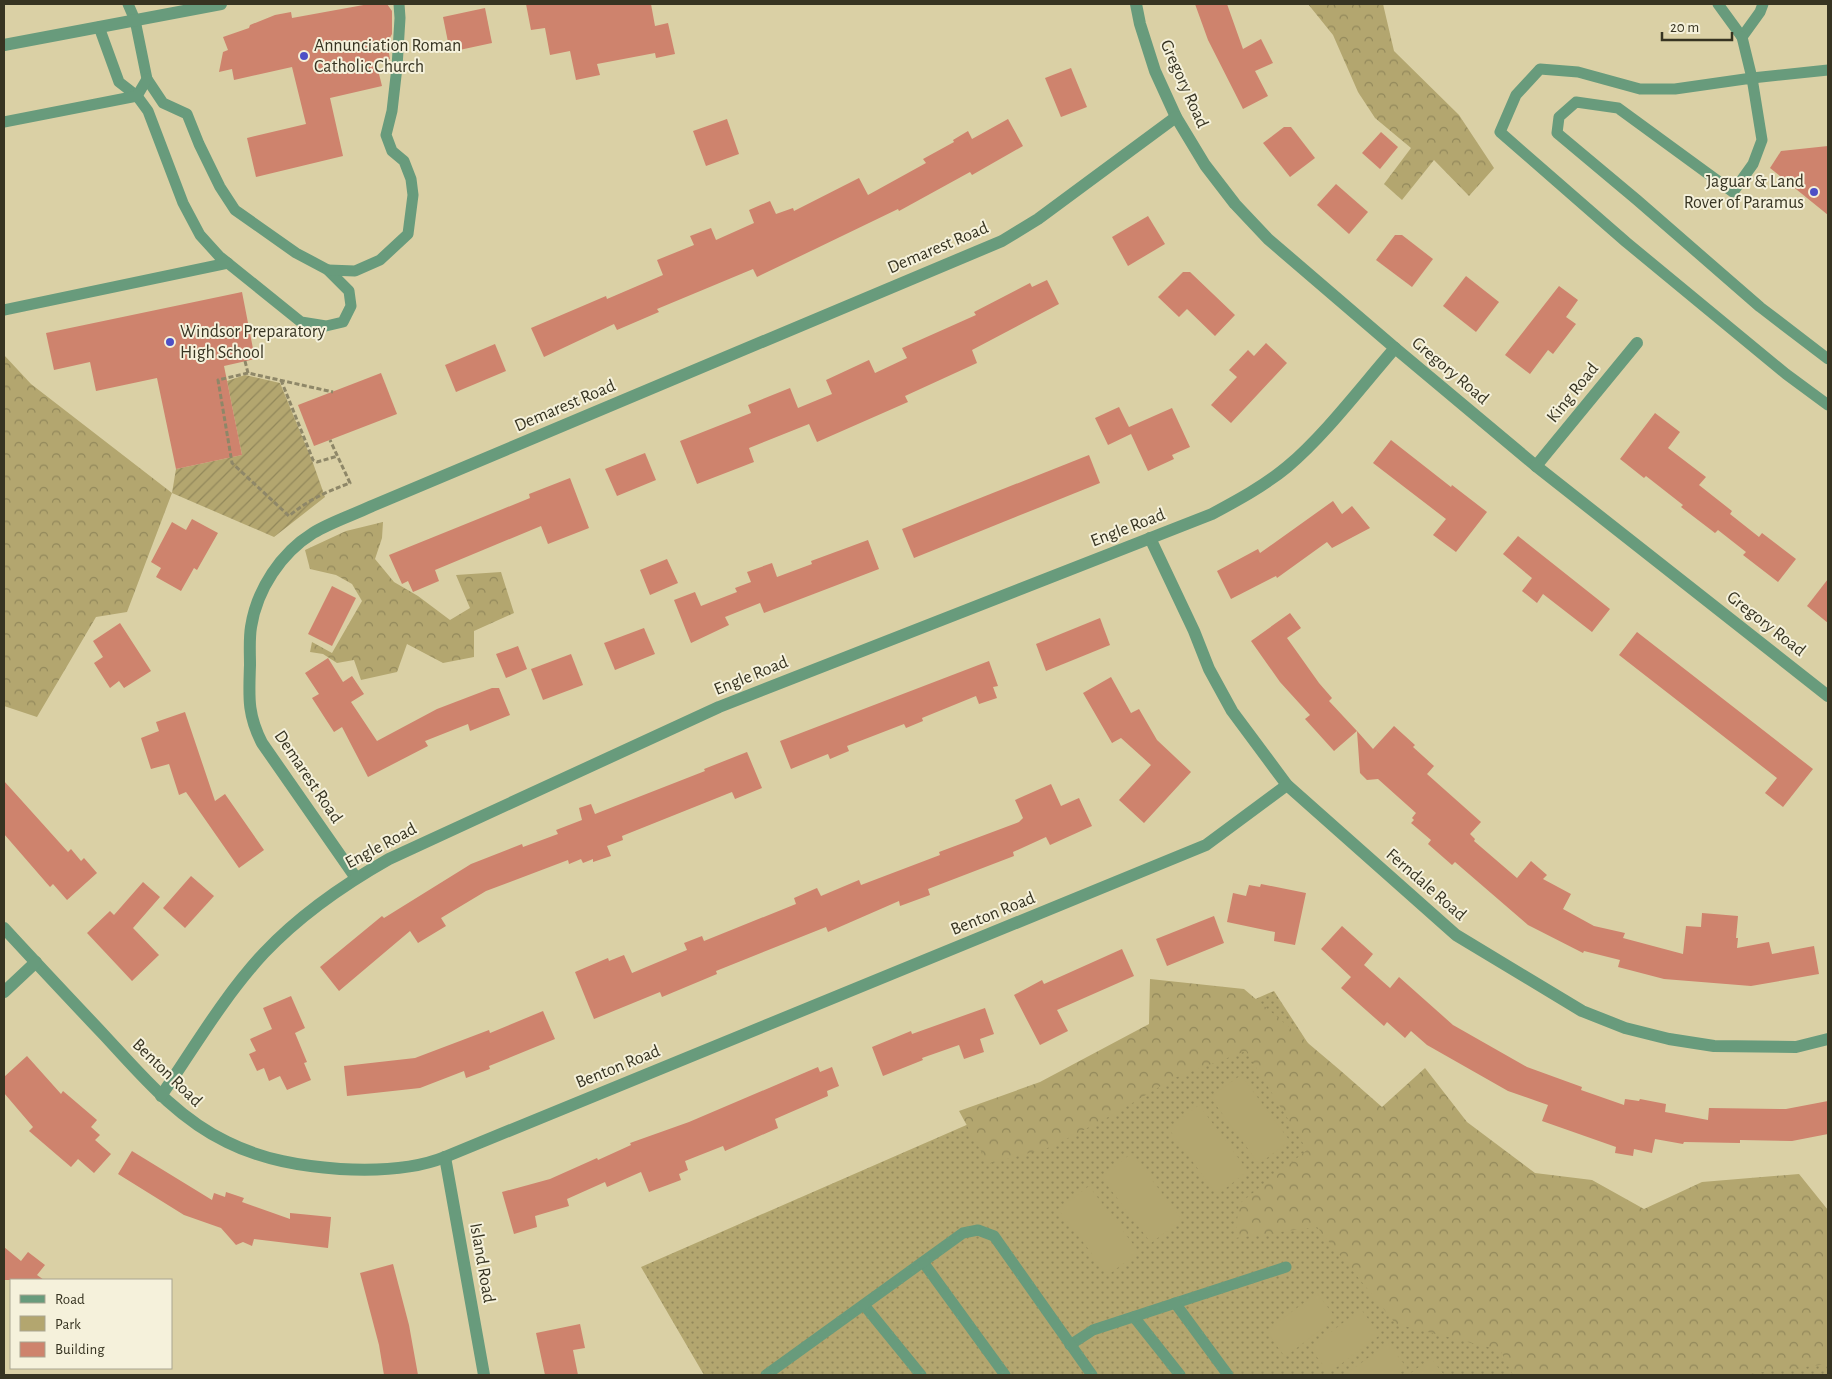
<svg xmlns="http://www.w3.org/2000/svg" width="1832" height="1379" viewBox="0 0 1832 1379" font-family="'Alegreya Sans',sans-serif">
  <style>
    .grass { fill: url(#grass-dots) }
    .forest { fill: url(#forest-crowns) }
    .park { fill: #b3a66f }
    .garden { fill: url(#garden-furrows) }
    .building { fill: #ce836d }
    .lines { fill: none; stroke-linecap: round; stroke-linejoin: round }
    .path { stroke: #8e8768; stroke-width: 3; stroke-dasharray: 5 2.5; stroke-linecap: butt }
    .service { stroke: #689b7c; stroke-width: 11 }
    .minor { stroke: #689b7c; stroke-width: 12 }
    .tertiary { stroke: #689b7c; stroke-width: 12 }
    .poi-dot { fill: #4e50c6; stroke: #f5f1db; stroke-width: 2 }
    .labels { text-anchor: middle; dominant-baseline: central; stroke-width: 4; stroke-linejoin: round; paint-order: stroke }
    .poi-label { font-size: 18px; fill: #373422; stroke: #f5f1db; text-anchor: start }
    .street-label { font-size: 18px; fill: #373422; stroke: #f5f1db }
  </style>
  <defs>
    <pattern id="grass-dots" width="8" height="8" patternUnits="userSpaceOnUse" patternTransform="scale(1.25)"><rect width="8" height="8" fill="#b3a66f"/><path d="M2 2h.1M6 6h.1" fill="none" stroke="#92885b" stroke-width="1.8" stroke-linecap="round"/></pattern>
    <pattern id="forest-crowns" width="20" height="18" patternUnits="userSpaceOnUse" patternTransform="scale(1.25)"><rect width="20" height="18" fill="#b3a66f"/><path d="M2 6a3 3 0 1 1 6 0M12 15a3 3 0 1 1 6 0" fill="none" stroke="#92885b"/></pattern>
    <pattern id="garden-furrows" width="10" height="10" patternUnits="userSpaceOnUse" patternTransform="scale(1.25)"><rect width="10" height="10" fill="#b3a66f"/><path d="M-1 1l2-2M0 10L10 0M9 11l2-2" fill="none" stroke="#92885b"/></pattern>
  </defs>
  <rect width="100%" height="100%" fill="#dad0a5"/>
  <polygon class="grass" points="1274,991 1514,1360 1828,1309 1828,1375 704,1375 641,1267"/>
  <g class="forest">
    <polygon points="1308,4 1383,4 1394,51 1459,115 1494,168 1469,196 1434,160 1402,200 1384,184 1411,148 1375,118 1358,92 1333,35"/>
    <polygon points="4,355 31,384 172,493 127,612 96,617 37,717 4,706"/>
    <polygon points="383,522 382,538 375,559 394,582 418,596 450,620 470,608 456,575 501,572 514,613 474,631 474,657 443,663 407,644 397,672 361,680 354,660 337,663 323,654 310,652 312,642 332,653 362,601 352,584 336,575 310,569 305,550 346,531"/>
    <polygon points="1150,979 1244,989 1341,1071 1382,1107 1425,1068 1467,1122 1535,1173 1592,1180 1644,1209 1702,1182 1799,1174 1828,1210 1828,1364 1739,1375 1513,1375 1500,1350 1396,1324 1317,1227 1235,1238 1239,1204 1307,1150 1246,1051 1174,1078 1114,1114 1051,1147 988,1164 959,1111 1040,1082 1149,1024"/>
  </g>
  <g class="park">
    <polygon points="1241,1075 1290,1141 1259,1164 1210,1097"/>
    <polygon points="1199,1105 1248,1171 1217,1195 1168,1128"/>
    <polygon points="1132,1153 1182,1220 1151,1243 1101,1177"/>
    <polygon points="1089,1186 1139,1252 1108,1275 1058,1209"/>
    <polygon points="1317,1293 1336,1318 1285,1357 1266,1331"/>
    <polygon points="1361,1309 1380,1335 1329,1373 1310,1348"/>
    <polygon points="1388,1343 1407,1368 1397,1375 1345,1375"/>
    <polygon points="1431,1358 1444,1375 1408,1375"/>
  </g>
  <polygon class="garden" points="245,375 280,383 313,463 325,497 274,537 172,493 176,469 242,455 227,381"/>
  <g class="building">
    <polygon points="369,4 387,4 392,11 392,34 387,43 390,59 376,62 382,86 330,98 343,156 256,177 247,138 306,124 292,67 234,80 232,69 219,72 223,52 228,50 223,37 249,28 250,25 275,15 291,12 292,18"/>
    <polygon points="526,4 651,4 655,26 668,23 675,54 656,58 655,53 597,64 600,75 576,80 570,51 550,55 545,28 531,30"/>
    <polygon points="1195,4 1227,4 1243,49 1261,39 1273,63 1255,71 1268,96 1243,109 1208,40"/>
    <polygon points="485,8 492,43 450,52 443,17"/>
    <polygon points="1071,68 1087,107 1061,117 1045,78"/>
    <polygon points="727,119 739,154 706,166 693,131"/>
    <polygon points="1008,119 1023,146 972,175 970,172 899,211 898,209 757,277 753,269 657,309 659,312 617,330 614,324 544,357 531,328 606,296 607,299 663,275 657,260 694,245 690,236 711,228 716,240 754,223 749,210 770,201 776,214 793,208 794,211 859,178 868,195 926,163 923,159 954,142 953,140 968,131 972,139"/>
    <polygon points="1284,127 1291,127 1315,158 1290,177 1263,143"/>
    <polygon points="1381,132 1398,147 1380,169 1362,153"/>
    <polygon points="1828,146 1828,215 1770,168 1781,151"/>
    <polygon points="1336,184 1368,212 1349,234 1317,205"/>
    <polygon points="1148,216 1165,244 1128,266 1112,237"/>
    <polygon points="1395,235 1402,235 1433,259 1412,287 1376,260"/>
    <polygon points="1183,272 1190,272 1235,315 1215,336 1187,309 1179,317 1158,297"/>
    <polygon points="1466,276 1499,302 1476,332 1443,306"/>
    <polygon points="1047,280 1059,304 972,350 977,363 905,396 908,402 817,442 809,424 749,448 754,462 697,484 680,441 751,413 748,405 790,388 798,408 832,394 826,380 869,360 875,373 907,358 902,348 976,315 974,312 1030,283 1032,287"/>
    <polygon points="1559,286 1578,300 1566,317 1576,324 1553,354 1548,350 1530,374 1505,355"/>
    <polygon points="242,292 255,359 224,366 242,455 176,469 157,378 96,391 90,362 54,370 46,333"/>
    <polygon points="1266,343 1287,363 1231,423 1211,405 1237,377 1229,370 1248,350 1254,356"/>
    <polygon points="495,344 506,371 456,392 445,365"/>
    <polygon points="381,373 397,414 314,446 298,405"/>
    <polygon points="1119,407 1129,427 1172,408 1190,447 1172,455 1174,459 1148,471 1131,434 1108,445 1095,418"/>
    <polygon points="1655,413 1680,432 1668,448 1706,477 1699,485 1732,511 1730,514 1759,537 1762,533 1796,559 1778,582 1743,555 1746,552 1718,530 1715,533 1681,507 1683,505 1646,476 1644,478 1620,459"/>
    <polygon points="1391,440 1451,487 1452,485 1487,512 1456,552 1433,535 1446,519 1373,463"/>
    <polygon points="645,453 656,480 617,496 605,469"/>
    <polygon points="1089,455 1100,483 914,558 902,529"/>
    <polygon points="570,478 589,528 548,544 541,526 435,570 439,581 413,592 408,581 402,584 389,555 530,498 529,494"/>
    <polygon points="1333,501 1342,514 1352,506 1370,528 1332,548 1327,542 1277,578 1276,576 1231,599 1217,571 1258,549 1260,553"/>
    <polygon points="192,519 218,533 197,570 194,568 181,591 156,577 161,568 151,562 172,522 186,530"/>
    <polygon points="1518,536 1610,609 1592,632 1543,594 1537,603 1522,591 1532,578 1503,554"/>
    <polygon points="868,540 879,569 764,613 760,603 725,617 729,625 691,643 674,600 695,592 701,606 737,592 735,588 751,582 747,572 772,563 777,577 812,564 811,561"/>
    <polygon points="667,559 678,583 650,595 640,570"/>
    <polygon points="1828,579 1828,623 1807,606"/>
    <polygon points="332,586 356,598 332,646 308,634"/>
    <polygon points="1290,613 1301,628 1287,638 1319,683 1332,698 1329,701 1357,731 1334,751 1305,719 1310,715 1280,682 1251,641"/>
    <polygon points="1100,618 1110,645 1046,671 1036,644"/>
    <polygon points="120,623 151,671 124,688 119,681 110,688 94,663 103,657 93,641"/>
    <polygon points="644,628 655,654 615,670 604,643"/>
    <polygon points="1637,632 1813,769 1783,807 1765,793 1777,778 1619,655"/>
    <polygon points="518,646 527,669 506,678 496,654"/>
    <polygon points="571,654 583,685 543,700 531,669"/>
    <polygon points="328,658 343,682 352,676 364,694 351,702 377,741 437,709 492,688 499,688 510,715 470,731 468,724 425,741 428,746 368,777 342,727 334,732 312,698 319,694 305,673"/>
    <polygon points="989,661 998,686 993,687 997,698 979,704 976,696 922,718 923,721 906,728 904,724 847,746 849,751 830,759 828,754 791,769 780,741"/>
    <polygon points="1111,677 1131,713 1139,709 1157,740 1191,772 1144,823 1119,800 1151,765 1121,738 1112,743 1083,693"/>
    <polygon points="185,712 215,801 225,794 264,850 239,868 186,792 179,795 169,764 151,769 141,738 159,731 156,722"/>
    <polygon points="1394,726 1415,745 1413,747 1434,766 1427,774 1481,822 1470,834 1475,839 1474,841 1517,878 1531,861 1547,875 1543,879 1571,894 1563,909 1594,926 1625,933 1623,938 1683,954 1686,926 1701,927 1702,913 1738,916 1736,938 1738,938 1737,948 1769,942 1772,954 1814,946 1819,974 1751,986 1664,979 1618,967 1620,960 1584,951 1583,953 1528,925 1455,862 1452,865 1428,844 1431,840 1411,823 1414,820 1412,818 1416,813 1378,779 1367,780 1360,773 1357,731 1373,749"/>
    <polygon points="747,752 762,788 735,799 732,792 622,836 623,840 607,846 611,856 593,862 593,859 583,863 581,859 569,864 568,860 486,891 441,918 446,926 418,943 410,931 339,991 320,967 382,916 384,918 471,864 522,844 523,847 558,834 556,830 582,820 579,808 591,804 595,814 705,771 704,769"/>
    <polygon points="4,781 68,852 71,849 81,861 84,858 97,873 67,900 53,884 50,887 4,834"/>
    <polygon points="1051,784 1061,806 1079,798 1092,826 1050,845 1046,837 1013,852 1014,856 928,889 930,895 900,906 899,901 828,932 826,927 716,971 717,974 662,997 660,992 594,1019 575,972 608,958 609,961 624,955 632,973 687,950 684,943 702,936 704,941 796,904 794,898 817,888 821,896 859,880 861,885 940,855 939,852 1019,822 1023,818 1015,800"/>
    <polygon points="191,876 214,896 185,928 163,908"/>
    <polygon points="143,882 160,897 133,928 159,955 132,981 87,933 110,911 114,915"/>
    <polygon points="1261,884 1306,893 1295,945 1274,941 1275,932 1227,922 1233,893 1246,896 1249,885 1260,887"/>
    <polygon points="1214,916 1224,943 1167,966 1156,939"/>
    <polygon points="1342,926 1373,954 1364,965 1390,988 1399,977 1453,1025 1527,1067 1582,1087 1581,1090 1624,1105 1625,1099 1639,1101 1640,1099 1666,1104 1665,1112 1708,1120 1709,1108 1786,1109 1828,1101 1828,1134 1792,1141 1740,1140 1740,1143 1684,1142 1683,1144 1655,1139 1652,1153 1634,1149 1633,1156 1615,1153 1616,1147 1542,1121 1548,1105 1508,1091 1427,1045 1411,1031 1405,1038 1387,1022 1384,1026 1341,988 1351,977 1321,949"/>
    <polygon points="1122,949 1134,976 1057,1010 1068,1031 1040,1045 1014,995 1042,980 1044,984"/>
    <polygon points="291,996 305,1028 295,1033 307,1062 304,1063 311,1080 287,1090 280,1076 269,1081 264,1068 257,1071 249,1054 256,1051 250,1039 272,1029 263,1008"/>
    <polygon points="985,1008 994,1034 980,1039 984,1052 964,1059 959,1045 922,1058 923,1060 883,1076 872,1047 911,1031 912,1034"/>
    <polygon points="543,1011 555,1039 489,1066 490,1069 466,1078 464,1071 420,1088 347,1096 344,1066 415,1058 489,1030 490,1033"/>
    <polygon points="27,1056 61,1094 63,1091 97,1120 91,1127 100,1135 95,1140 111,1154 94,1173 78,1159 71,1167 29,1131 33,1127 4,1093 4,1077"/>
    <polygon points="818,1067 820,1072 832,1067 839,1086 827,1091 828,1096 775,1119 778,1128 725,1151 723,1146 685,1161 688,1170 679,1174 681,1180 649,1192 641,1172 607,1187 605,1182 567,1199 569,1206 535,1216 537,1227 514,1234 502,1192 550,1179 597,1158 598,1160 631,1145 630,1143 689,1122"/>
    <polygon points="132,1151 212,1200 214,1193 225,1197 226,1192 244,1198 242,1202 290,1219 290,1213 331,1217 328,1248 254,1239 252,1246 243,1242 236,1245 221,1228 184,1215 118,1174"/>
    <polygon points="4,1247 21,1261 28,1252 45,1265 37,1275 44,1280 4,1280"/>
    <polygon points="393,1264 409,1325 418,1375 384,1375 379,1345 360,1273"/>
    <polygon points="580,1324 585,1348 573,1350 578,1375 545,1375 536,1333"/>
  </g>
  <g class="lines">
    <g class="path">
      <polyline points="245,361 248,373 333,392"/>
      <path d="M248 373 218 380 232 463 289 516C308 500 326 492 350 483L330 440"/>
      <polyline points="281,380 313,460 317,462 338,456"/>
    </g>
    <g class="service">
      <polyline points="1718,4 1742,37 1760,12 1763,4"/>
      <polyline points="99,27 119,82 137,96 148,111 183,203 200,235 219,256 301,322 326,326 343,322 351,306 349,291 328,270 296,253 235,210 220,187 199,144 187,114 163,103 147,79 135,20 128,4"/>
      <polyline points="1742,37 1752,78 1828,70"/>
      <polyline points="4,122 137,96 147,79"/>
      <polyline points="328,270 355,271 380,260 408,234 413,195 411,179 404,161 392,151 386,135 392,111 397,67 400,18 399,4"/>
      <polyline points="4,310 228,263"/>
      <polyline points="1828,359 1760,307 1637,200 1557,133 1559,117 1576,102 1618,108 1733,192 1753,164 1762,140 1752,78 1675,89 1640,89 1578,72 1540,69 1516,95 1500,132 1626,242 1786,374 1828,405"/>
      <polyline points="923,1262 1005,1375"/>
      <polyline points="1175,1303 1228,1375"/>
      <polyline points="864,1305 921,1375"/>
      <polyline points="1134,1317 1180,1375"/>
      <polyline points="1070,1345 1093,1330 1286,1267"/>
      <polyline points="766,1375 963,1233 978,1230 994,1236 1092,1375"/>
    </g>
    <g class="minor">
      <polyline points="1136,4 1140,24 1155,71 1176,117 1205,165 1235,204 1268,239 1395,348 1536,466 1828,696"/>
      <polyline points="1536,466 1637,343"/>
      <polyline points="1150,538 1194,631 1209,669 1232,711 1287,785 1456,935 1582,1011 1625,1028 1669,1039 1714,1046 1796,1047 1828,1039"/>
      <path d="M356 878 262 743C247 714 249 696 250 665 250 653 249 639 251 627 257 589 281 553 313 533 331 522 353 515 372 506L1002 241 1038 219 1176 117"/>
      <path d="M4 928C37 964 71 1000 105 1036 142 1076 177 1118 227 1142 263 1160 301 1166 340 1169 375 1171 413 1170 445 1157L1206 845 1287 785"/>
      <polyline points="4,992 36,962"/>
      <path d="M161 1096C194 1048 224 996 264 953 300 915 343 885 389 859L719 707 1212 514C1238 500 1264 486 1287 467 1325 435 1361 387 1395 348"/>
      <polyline points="445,1157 484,1375"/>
    </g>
    <polyline class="tertiary" points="4,45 221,4"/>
  </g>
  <g class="poi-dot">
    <circle cx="304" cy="56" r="5"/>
    <circle cx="1814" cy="192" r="5"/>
    <circle cx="170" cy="342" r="5"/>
  </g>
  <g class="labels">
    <g class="poi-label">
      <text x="314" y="46">Annunciation Roman<tspan x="314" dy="21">Catholic Church</tspan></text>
      <text x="1804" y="182" text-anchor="end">Jaguar &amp; Land<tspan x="1804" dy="21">Rover of Paramus</tspan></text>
      <text x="180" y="332">Windsor Preparatory<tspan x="180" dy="21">High School</tspan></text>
    </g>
    <g class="street-label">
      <text transform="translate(1184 84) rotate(66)">Gregory Road</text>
      <text transform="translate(938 248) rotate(-23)">Demarest Road</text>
      <text transform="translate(1450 371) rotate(40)">Gregory Road</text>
      <text transform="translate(1573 393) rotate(-51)">King Road</text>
      <text transform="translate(565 406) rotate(-23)">Demarest Road</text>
      <text transform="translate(1128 528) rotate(-21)">Engle Road</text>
      <text transform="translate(1766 624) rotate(38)">Gregory Road</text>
      <text transform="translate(751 676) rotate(-22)">Engle Road</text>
      <text transform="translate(308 777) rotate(56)">Demarest Road</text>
      <text transform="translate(381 846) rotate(-28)">Engle Road</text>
      <text transform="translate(1426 885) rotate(41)">Ferndale Road</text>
      <text transform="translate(993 914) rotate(-22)">Benton Road</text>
      <text transform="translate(618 1067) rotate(-22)">Benton Road</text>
      <text transform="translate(167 1073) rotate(44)">Benton Road</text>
      <text transform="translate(482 1263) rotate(80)">Island Road</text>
    </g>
  </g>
  <rect width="1832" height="1379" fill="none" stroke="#373422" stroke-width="10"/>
  <rect x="10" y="1279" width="162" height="90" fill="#f5f1db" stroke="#a9a591"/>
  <rect x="20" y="1295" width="25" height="8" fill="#689b7c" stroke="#a9a591"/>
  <text x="55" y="1304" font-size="15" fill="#373422">Road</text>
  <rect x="20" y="1316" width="25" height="15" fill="#b3a66f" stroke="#a9a591"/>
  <text x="55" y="1329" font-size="15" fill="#373422">Park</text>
  <rect x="20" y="1342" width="25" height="15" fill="#ce836d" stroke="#a9a591"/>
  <text x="55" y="1354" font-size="15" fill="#373422">Building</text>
  <path d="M1662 32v8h70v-8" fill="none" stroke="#373422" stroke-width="2.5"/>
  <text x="1670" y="32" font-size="15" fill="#373422" stroke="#f5f1db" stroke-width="4" paint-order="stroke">20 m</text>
</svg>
